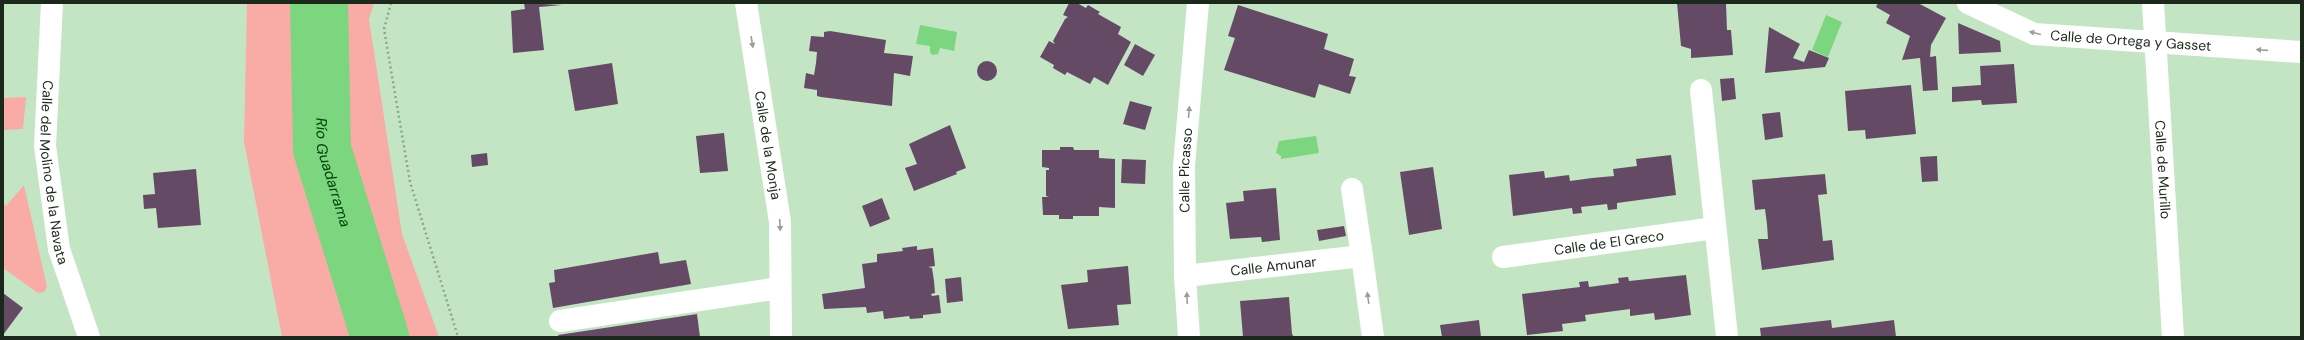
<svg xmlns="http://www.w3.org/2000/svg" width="2304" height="340" viewBox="0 0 2304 340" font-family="'DM Sans',sans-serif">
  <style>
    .green { fill: #f9aca6 }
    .water { fill: #7cd57f }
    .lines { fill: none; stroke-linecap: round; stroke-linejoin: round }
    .river { stroke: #7cd57f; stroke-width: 58 }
    .building { fill: #654a66 }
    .path { stroke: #8ca58c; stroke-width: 2.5; stroke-dasharray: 2 3; stroke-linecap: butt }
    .minor { stroke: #fff; stroke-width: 22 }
    .oneway { fill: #999e99 }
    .labels { text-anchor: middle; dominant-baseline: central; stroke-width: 4; stroke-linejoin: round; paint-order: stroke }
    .street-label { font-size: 14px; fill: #1c281c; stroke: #c4e5c4 }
    .water-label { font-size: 15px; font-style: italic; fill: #00430b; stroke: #c4e5c4 }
  </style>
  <rect width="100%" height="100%" fill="#c4e5c4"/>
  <g class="green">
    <polygon points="247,3 374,3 369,19 402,234 439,337 282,337 244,142"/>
    <polygon points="26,97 23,129 3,130 3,98"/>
    <polygon points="24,185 47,287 44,292 38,293 3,268 3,203 6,206"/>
  </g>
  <g class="water">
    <polygon points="1826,15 1842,22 1828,57 1812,50"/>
    <polygon points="920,25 957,32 954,51 940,48 938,54 933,55 930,53 930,46 916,44"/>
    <polygon points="1316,136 1319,153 1281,159 1281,156 1276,153 1279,141"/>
  </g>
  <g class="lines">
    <path class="river" id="s1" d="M319 3 322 149 380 337"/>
  </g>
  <g class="building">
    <polygon points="524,3 562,5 539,7 544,50 513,53 511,11 525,9"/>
    <polygon points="1069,3 1077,3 1086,8 1088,5 1100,12 1098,14 1121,27 1118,34 1131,42 1108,85 1094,77 1090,84 1067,72 1065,75 1053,68 1054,65 1040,57 1049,41 1055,44 1053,41 1065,19 1068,17 1063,15"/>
    <polygon points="1677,3 1726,3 1727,30 1731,30 1733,55 1691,58 1691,49 1681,46"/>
    <polygon points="1878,3 1918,3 1946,18 1931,45 1930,57 1936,56 1938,90 1923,91 1920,58 1902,60 1910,36 1886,23 1890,15 1876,7"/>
    <polygon points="1238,5 1328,34 1324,49 1354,59 1349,76 1356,77 1350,94 1319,84 1315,98 1224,70 1235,38 1228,36"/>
    <polygon points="1958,23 2000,41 2001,52 1959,54"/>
    <polygon points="1769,27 1800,44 1793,58 1804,62 1809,50 1829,58 1825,67 1765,73"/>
    <polygon points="830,31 886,40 884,53 913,56 910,76 894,73 892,106 821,97 817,96 817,90 804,88 806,73 814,75 816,63 817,52 809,51 811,36 824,37 824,32"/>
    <polygon points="1135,44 1155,55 1143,76 1124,65"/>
    <circle cx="987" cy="71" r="10"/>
    <polygon points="612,63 618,104 575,111 568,70"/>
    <polygon points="2014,64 2017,103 1982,105 1981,100 1952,102 1952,87 1981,85 1980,66"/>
    <polygon points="1734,78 1736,99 1722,101 1720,79"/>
    <polygon points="1911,85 1916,134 1866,139 1865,130 1848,131 1845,91"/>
    <polygon points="1130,101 1152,107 1145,130 1123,124"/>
    <polygon points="1780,112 1783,137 1765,140 1762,114"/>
    <polygon points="950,125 966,168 956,172 957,174 914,191 905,168 917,164 909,144"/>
    <polygon points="724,133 728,171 700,173 696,136"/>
    <polygon points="1060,147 1073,147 1074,150 1099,150 1099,158 1115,159 1115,208 1099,207 1099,216 1073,216 1073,219 1059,219 1059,215 1043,215 1042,197 1049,197 1046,196 1046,170 1049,170 1049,168 1042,167 1042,150 1060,150"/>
    <polygon points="487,153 488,165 472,167 471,155"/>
    <polygon points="1671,155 1676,195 1617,203 1617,209 1608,210 1607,204 1581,207 1582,213 1573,214 1572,208 1513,216 1509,175 1544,171 1545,178 1569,175 1570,181 1592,178 1614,176 1613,169 1637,166 1636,159"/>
    <polygon points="1937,156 1938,181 1922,182 1920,157"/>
    <polygon points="1122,159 1146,160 1145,184 1121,183"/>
    <polygon points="1433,167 1442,229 1409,235 1400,172"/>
    <polygon points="196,169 201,225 158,228 156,208 144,209 143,195 155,194 153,173"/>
    <polygon points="1825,174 1827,194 1818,195 1823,241 1832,240 1834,260 1762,270 1758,239 1768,239 1767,224 1765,209 1755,210 1752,180"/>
    <polygon points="1276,188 1280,240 1262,242 1261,237 1230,239 1226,203 1244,201 1243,191"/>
    <polygon points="882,198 890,219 870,227 862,206"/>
    <polygon points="1344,226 1346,236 1319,241 1317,230"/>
    <polygon points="917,246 917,250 933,248 935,266 928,267 932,268 934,281 935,293 931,294 932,296 939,295 941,313 923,315 923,318 910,319 909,316 884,319 883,311 867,313 866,307 824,309 822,294 865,288 862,264 877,262 877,254 903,251 902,248"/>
    <polygon points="658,252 660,264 686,260 691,284 553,308 549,283 555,282 554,270"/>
    <polygon points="1128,266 1131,304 1117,305 1119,325 1068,329 1061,285 1088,282 1087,270"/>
    <polygon points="1686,275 1691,315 1655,320 1654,313 1630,316 1630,309 1585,315 1586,321 1562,324 1563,331 1527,335 1522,294 1580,287 1579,282 1588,281 1589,287 1619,283 1618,278 1628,277 1629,281"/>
    <polygon points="961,277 963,301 947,303 945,279"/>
    <polygon points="3,293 23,308 3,335"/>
    <polygon points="1289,297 1292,334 1294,337 1243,337 1240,301"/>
    <polygon points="697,314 700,337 559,337 558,335"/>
    <polygon points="1479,320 1481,337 1442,337 1440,325"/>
    <polygon points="1831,320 1832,328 1894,320 1896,337 1761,337 1760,328"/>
  </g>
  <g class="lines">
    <polyline class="path" points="391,3 384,29 410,182 458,337"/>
    <g class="minor">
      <path id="s2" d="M52 3 45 146 59 249 89 337"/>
      <path id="s3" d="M746 3 780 222 781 337"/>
      <path id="s4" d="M1968 3 2034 34 2301 52"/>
      <path id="s5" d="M2153 3 2173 337"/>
      <polyline points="1701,90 1727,337"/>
      <polyline points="1352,189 1362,256"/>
      <path id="s6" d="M1503 257 1715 228"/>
      <path id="s7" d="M1185 276 1362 256 1373 337"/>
      <polyline points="560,321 780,288"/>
      <path id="s8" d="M1189 337 1185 276 1184 166 1198 3"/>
    </g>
  </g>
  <defs><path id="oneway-solid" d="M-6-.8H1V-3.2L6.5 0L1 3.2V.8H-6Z"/></defs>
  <g class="oneway">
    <use href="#oneway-solid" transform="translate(2035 33) rotate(-166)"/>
    <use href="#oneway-solid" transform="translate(752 42) rotate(81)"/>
    <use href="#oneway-solid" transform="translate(2262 50) rotate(-176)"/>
    <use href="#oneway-solid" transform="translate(1189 112) rotate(-85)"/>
    <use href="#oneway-solid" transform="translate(780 225) rotate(87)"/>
    <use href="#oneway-solid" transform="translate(1187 298) rotate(-93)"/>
    <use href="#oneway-solid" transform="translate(1368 298) rotate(-98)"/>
  </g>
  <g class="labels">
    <g class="street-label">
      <text stroke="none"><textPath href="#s4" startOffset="170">Calle de Ortega y Gasset</textPath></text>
      <text stroke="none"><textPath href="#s3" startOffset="144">Calle de la Monja</textPath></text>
      <text stroke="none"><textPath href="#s8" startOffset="167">Calle Picasso</textPath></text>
      <text stroke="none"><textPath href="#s5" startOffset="167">Calle de Murillo</textPath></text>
      <text stroke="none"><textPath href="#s2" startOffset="170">Calle del Molino de la Navata</textPath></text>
      <text stroke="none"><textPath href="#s6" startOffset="107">Calle de El Greco</textPath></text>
      <text stroke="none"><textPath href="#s7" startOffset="89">Calle Amunar</textPath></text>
    </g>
    <g class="water-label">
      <text stroke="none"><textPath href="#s1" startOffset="171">Río Guadarrama</textPath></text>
    </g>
  </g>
  <rect width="2304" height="340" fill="none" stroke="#1c281c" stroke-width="8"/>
</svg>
